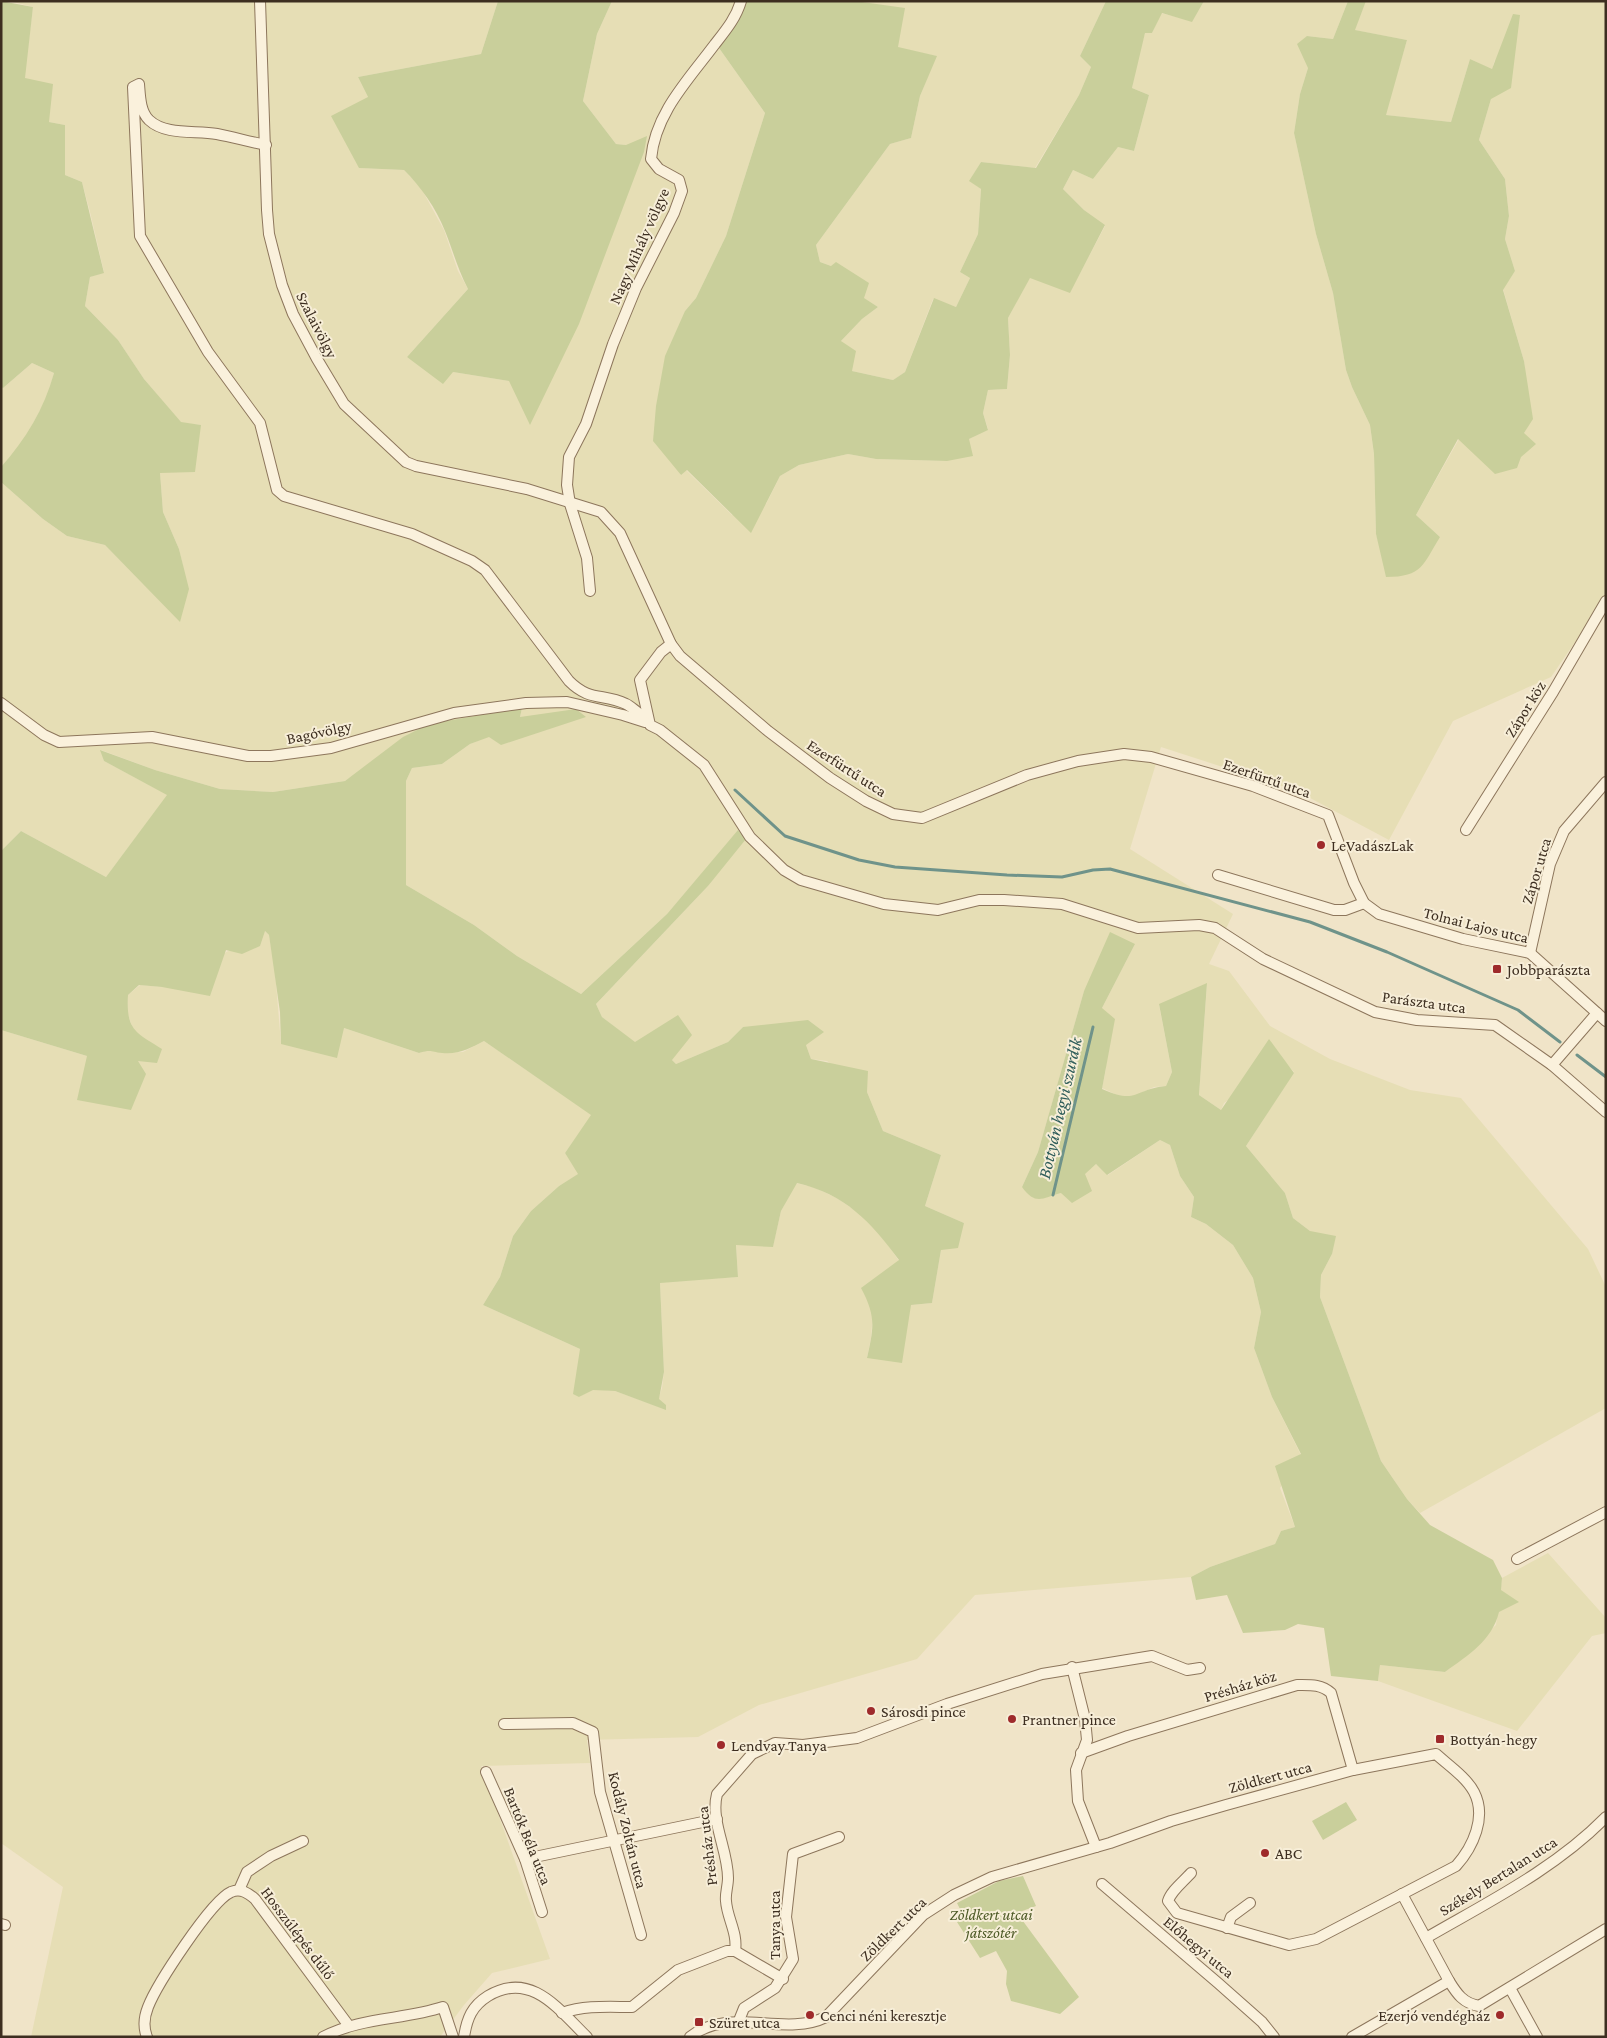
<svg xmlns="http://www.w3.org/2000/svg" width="1607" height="2038" viewBox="0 0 1607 2038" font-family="'Crimson Pro',serif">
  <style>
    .farmland { fill: #e6deb5 }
    .green { fill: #c9cf9b }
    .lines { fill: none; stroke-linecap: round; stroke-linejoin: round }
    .stream { stroke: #6f938a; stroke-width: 3 }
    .minor-casing { stroke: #8d765c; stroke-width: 12 }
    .minor { stroke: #faf1dc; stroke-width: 10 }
    .poi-dot { fill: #9e2a2b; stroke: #f7eed8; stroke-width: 2 }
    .labels { text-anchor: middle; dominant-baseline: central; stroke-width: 4; stroke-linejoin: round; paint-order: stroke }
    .street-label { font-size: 16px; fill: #3d2e20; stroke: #f7eed8 }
    .poi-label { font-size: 16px; fill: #3d2e20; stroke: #f7eed8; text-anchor: start }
    .park-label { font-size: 16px; font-style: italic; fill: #4d5a26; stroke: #f7eed8 }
    .water-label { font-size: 18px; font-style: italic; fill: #2f5d5a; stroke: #f7eed8 }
  </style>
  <rect width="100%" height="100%" fill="#f0e4c8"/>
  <g class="farmland">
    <polygon points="9,1 498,1 481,54 358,77 368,97 359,168 404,170 421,188 444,230 458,271 468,289 407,357 453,372 509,381 626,145 616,144 583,101 597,34 612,1 744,1 737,22 719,48 765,113 726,236 696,298 685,311 680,475 686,470 732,515 766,504 780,476 799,465 848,454 876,459 947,461 969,439 988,429 983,413 988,390 1007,389 1010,355 1008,318 1030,277 1070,292 1105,226 1084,210 1063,189 1073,170 1093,179 1118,147 1134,151 1149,95 1132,88 1138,57 1145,33 1152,33 1161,13 1192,21 1204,1 1348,1 1333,39 1307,36 1308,68 1300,94 1294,133 1316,234 1333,293 1346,370 1352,387 1370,425 1374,454 1376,534 1382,552 1440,537 1416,515 1459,439 1524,433 1530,422 1524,361 1503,289 1515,271 1505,239 1509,216 1505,179 1479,140 1491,99 1495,59 1492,70 1470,59 1451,122 1385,115 1407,40 1354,30 1366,1 1606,1 1606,597 1551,677 1453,721 1389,840 1297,791 1161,747 1130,849 1233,914 1209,964 1229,971 1270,1026 1330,1059 1410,1090 1461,1098 1588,1249 1606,1287 1606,1408 1420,1513 1407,1499 1381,1461 1320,1297 1321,1275 1332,1254 1310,1231 1293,1218 1285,1193 1246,1146 1294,1072 1284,1061 1224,1103 1221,1110 1199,1095 1207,984 1159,1005 1172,1072 1166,1086 1154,1087 1133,1097 1119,1096 1102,1088 1106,1068 1102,1008 1135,944 1084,991 1038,1152 1022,1187 1053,1195 1061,1193 1096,1164 1108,1175 1160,1140 1170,1145 1180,1176 1194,1197 1191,1217 1206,1224 1233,1245 1253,1278 1261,1312 1254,1348 1272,1397 1301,1455 1280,1488 1295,1527 1281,1531 1275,1544 1210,1567 1191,1577 975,1595 917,1659 759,1705 698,1737 587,1740 590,1763 481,1766 550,1959 492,1973 464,2005 440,2037 31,2037 63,1887 1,1843 1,1030 87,1056 138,1061 134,1032 127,1012 128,995 140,985 162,987 265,931 269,935 275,971 281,1044 344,1028 419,1053 430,1049 442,1053 463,1052 484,1041 592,1115 565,1153 579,1174 559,1186 531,1211 513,1236 500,1277 483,1305 580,1349 579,1397 593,1389 615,1391 665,1409 658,1400 662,1388 664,1372 660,1282 738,1277 736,1244 773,1246 781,1211 796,1183 813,1187 835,1197 862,1215 877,1229 899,1261 869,1303 873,1313 871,1338 867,1358 911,1305 932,1303 941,1250 964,1223 925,1206 941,1155 883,1131 867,1092 827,1061 811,1059 806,1045 743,1027 728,1042 676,1064 672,1060 635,1043 602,1017 596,1004 708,886 738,831 667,914 581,994 517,956 474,925 406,885 406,781 412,768 442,764 470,744 489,736 585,717 520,717 522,708 370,765 345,781 273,792 220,789 155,770 101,750 104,761 168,795 106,877 21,831 1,851 1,717 3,718 1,707 1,482 43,519 67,536 105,545 180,621 183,566 179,549 163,512 160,473 201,425 181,423 144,379 118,340 85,306 90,277 104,272 90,212 82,182 65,175 65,125 49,122 24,78 33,7"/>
    <polygon points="855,1 1106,1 1080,56 1091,67 1079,95 1035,168 981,162 970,180 981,189 978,234 960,272 970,278 956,307 933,299 905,372 893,380 852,371 841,341 862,319 878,307 863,298 831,266 820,262 816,245 890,144 911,138 920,96 936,56 898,48"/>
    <polygon points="32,363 54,373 48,395 23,443 1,467 1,387 3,388"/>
    <polygon points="1548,1553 1606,1618 1606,1633 1592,1636 1517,1731 1378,1681 1380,1665 1445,1672 1496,1625 1502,1578"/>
  </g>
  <g class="green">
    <path d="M1 1 33 7 25 78 53 84 49 122 65 125V175L82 182 104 273 90 277 85 306 118 340 144 379 181 422 201 425 195 472 160 473 163 512 179 549 189 589 180 622 105 545 67 536 43 519 1 482V467C26 439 44 409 54 373L32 363 3 388 1 387Z"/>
    <path d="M498 1H612L597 34 583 101 616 144 626 145 647 136 644 152 579 324 530 425 509 381 453 372 443 384 407 357 468 289C458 270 453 251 445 231 436 208 421 187 404 170L359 168 331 116 368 97 358 77 481 54Z"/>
    <polygon points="744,1 855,1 905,8 898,47 937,56 920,96 911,138 890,144 816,245 820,262 831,266 836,262 869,283 864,298 878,307 862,319 841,341 856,351 852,371 893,380 905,372 934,298 956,307 970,278 960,272 978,234 981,189 969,181 981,162 1036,168 1079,95 1091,67 1080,56 1106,1 1204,1 1192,22 1162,13 1152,33 1145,33 1132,88 1149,95 1134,151 1118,147 1093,179 1073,170 1063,189 1084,210 1105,225 1070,293 1030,278 1008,318 1010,355 1007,389 988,390 983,413 988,430 969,439 973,456 947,461 876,459 848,454 799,465 780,476 751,533 687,470 681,475 653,441 656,406 665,356 685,311 696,298 726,236 765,113 719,48 737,22"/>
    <path d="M1348 1H1366L1355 30 1407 40 1386 115 1451 122 1470 59 1492 69 1513 14 1520 15 1511 88 1491 99 1479 140 1505 179 1509 216 1505 239 1515 271 1503 290 1524 361 1533 419 1524 433 1536 444 1521 457 1517 468 1495 474 1458 439 1416 515 1440 537C1423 564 1423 577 1386 577L1376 534 1374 454 1370 425 1352 387 1346 370 1333 293 1316 234 1294 133 1300 94 1308 68 1297 44 1307 36 1333 39Z"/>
    <path d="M522 708 520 717 576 709 586 717 501 745 489 737 470 744 442 764 412 768 406 781V885L474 925 517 956 581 994 667 914 738 830 746 839 708 886 596 1004 602 1017 635 1042 678 1015 692 1035 672 1060 676 1064 728 1042 743 1027 808 1020 824 1032 806 1045 811 1059 868 1071 867 1092 883 1131 941 1155 925 1206 964 1223 958 1248 941 1250 932 1303 911 1305 902 1363 867 1358C874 1327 876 1316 861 1288L899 1260C871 1222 845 1194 797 1183L781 1211 773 1247 736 1245 738 1277 660 1283 664 1372 659 1399 666 1405V1410L615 1391 593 1390 579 1397 573 1394 580 1349 483 1305 500 1277 513 1236 531 1211 559 1186 578 1174 565 1153 591 1115 484 1041C471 1048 458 1055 442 1053 431 1052 432 1049 419 1053L344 1028 337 1058 281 1044 280 1012 269 935 265 931 260 946 242 954 226 950 210 996 162 987 139 985 128 995C126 1030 135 1032 162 1049L157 1063 138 1061 146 1074 131 1110 77 1100 87 1056 1 1030V851L21 831 106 877 167 795 104 761 100 750 155 770 220 789 273 792 345 781 403 737 429 724Z"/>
    <path d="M1110 932 1135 944 1102 1008 1115 1019 1102 1089C1138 1105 1134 1089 1166 1086L1172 1072 1159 1004 1207 983 1199 1095 1221 1110 1269 1039 1294 1073 1246 1146 1285 1193 1293 1218 1310 1231 1336 1236 1332 1254 1321 1275 1320 1297 1381 1461 1407 1499 1430 1525 1493 1560 1502 1578 1501 1590 1519 1602 1499 1612C1492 1641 1468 1655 1445 1672L1380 1665 1378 1681 1331 1676 1324 1628 1298 1624 1285 1630 1243 1633 1227 1595 1196 1600 1191 1577 1210 1567 1275 1544 1281 1531 1295 1527 1275 1466 1301 1454 1272 1397 1254 1348 1261 1312 1253 1278 1233 1245 1206 1224 1191 1217 1194 1197 1180 1176 1170 1145 1160 1140 1107 1175 1096 1164 1085 1174 1092 1191 1072 1203 1061 1193C1042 1198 1036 1206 1022 1187L1038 1152 1084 991Z"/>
    <polygon points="1346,1802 1357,1820 1323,1840 1312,1821"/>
    <polygon points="1023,1876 1036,1906 1017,1913 1079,1997 1060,2014 1011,2001 1006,1984 1007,1971 996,1951 980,1958 957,1922 964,1917 957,1903 999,1881"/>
  </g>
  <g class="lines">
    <g class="stream">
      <polyline points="735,790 785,836 859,860 895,867 1007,875 1062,877 1093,870 1110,869 1310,922 1387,952 1518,1010 1560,1042"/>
      <polyline points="1577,1055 1606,1077"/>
      <polyline points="1053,1195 1093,1027"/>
    </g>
    <defs>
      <g id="minor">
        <polyline points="260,1 267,210 269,234 282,285 293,314 317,359 344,404 406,462 416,466 527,489 601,512 620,533 671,644 680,656 768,731 830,778 866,801 893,814 922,818 1027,775 1078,761 1124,754 1151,757 1253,786 1328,815 1354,883 1364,903 1379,914 1463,939 1530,953 1606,1021"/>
        <path d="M266 145C250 142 233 137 217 134 196 130 166 136 149 120 140 111 140 96 139 84L133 87 140 236 208 352 260 423 277 490 284 496 412 534 472 561 485 570 569 681C590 702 603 693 626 704 631 706 636 712 642 715"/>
        <path d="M590 591 587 558 570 504 567 485 569 457 586 424 613 344 636 288 674 213 682 191 679 180 659 169 651 159C655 113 689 79 715 44 726 30 736 18 741 1"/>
        <polyline points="671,644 661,652 640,680 650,725 660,730 704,765 750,837 784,870 801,880 884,904 938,910 979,900 1004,900 1062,904 1138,928 1199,925 1215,928 1263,959 1375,1012 1417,1020 1495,1025 1552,1065 1606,1112"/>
        <polyline points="1,703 44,735 59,742 152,737 248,756 271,756 331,748 454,713 526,703 567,702 623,715 645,722"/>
        <polyline points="1466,830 1553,692 1606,601"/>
        <polyline points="1218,875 1334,910 1345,910 1364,903"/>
        <polyline points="1530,953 1550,864 1564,831 1606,782"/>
        <polyline points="1552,1065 1597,1013"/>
        <polyline points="1517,1559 1606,1512"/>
        <polyline points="1072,1667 1085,1719 1087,1740 1076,1770 1078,1801 1096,1847"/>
        <polyline points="504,1724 573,1723 593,1732 600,1792 641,1935"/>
        <path d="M1081 1753 1128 1736 1297 1685C1310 1685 1321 1684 1331 1693L1353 1770"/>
        <polyline points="486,1772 525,1859 542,1912"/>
        <polyline points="525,1859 717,1819"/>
        <polyline points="1102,1884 1218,1983 1262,2022 1274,2037"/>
        <polyline points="239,1890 247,1872 271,1856 303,1841"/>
        <path d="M1402 1894 1449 1981C1457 1994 1463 2003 1479 2006L1606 1929"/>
        <polyline points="1,1924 5,1925"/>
        <polyline points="1227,1928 1231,1917 1250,1903"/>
        <path d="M1426 1938C1488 1902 1555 1869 1606 1817"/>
        <path d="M735 1951C738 1933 727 1918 726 1901 725 1894 728 1886 728 1878 728 1850 710 1821 717 1794L752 1754 775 1743 803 1745 857 1738 947 1704 1042 1674 1152 1656 1187 1670 1200 1668"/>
        <polyline points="1510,1988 1537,2037"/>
        <path d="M562 2013C586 2005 608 2007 632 2007L678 1970 727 1951H735L783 1979"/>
        <polyline points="738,2023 744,2008 775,1988 793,1959 786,1917 793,1854 839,1837"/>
        <path d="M147 2037C143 2027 144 2017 148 2007 157 1984 211 1901 231 1892 241 1888 248 1893 255 1899L349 2026"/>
        <path d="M323 2037C361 2017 403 2020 443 2007L453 2037"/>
        <path d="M464 2037C467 2018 472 2006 488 1996 531 1970 559 2010 587 2037"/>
        <path d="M690 2037C730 2005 783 2038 826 2017L923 1915 954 1895 992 1877 1110 1843 1171 1821 1226 1805 1353 1770 1436 1754C1448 1765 1466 1777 1474 1792 1487 1817 1473 1847 1456 1866L1316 1939 1289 1945 1177 1913 1168 1901C1171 1891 1183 1882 1191 1873"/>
        <polyline points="1352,2037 1449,1981"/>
      </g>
    </defs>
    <use href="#minor" class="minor-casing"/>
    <use href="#minor" class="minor"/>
  </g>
  <g class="poi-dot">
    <circle cx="1321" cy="845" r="5"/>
    <rect x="1492" y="964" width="10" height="10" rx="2.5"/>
    <circle cx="871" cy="1711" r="5"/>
    <circle cx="1012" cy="1719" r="5"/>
    <rect x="1435" y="1734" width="10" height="10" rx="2.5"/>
    <circle cx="721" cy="1745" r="5"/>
    <circle cx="1265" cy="1853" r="5"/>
    <circle cx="810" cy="2015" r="5"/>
    <circle cx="1500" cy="2015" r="5"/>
    <rect x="694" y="2017" width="10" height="10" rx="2.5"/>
  </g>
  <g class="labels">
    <g class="street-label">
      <text transform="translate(639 246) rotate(-66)">Nagy Mihály völgye</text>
      <text transform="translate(317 325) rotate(63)">Szalaivölgy</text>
      <text transform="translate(1525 709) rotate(-58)">Zápor köz</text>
      <text transform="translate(319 732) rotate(-12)">Bagóvölgy</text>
      <text transform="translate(847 768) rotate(33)">Ezerfürtű utca</text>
      <text transform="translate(1267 778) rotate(19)">Ezerfürtű utca</text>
      <text transform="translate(1536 871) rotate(-73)">Zápor utca</text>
      <text transform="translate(1476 925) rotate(14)">Tolnai Lajos utca</text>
      <text transform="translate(1424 1002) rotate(8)">Parászta utca</text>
      <text transform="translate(1240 1686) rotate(-17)">Présház köz</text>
      <text transform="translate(1270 1777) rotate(-15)">Zöldkert utca</text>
      <text transform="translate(628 1830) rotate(76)">Kodály Zoltán utca</text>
      <text transform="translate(528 1836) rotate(68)">Bartók Béla utca</text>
      <text transform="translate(707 1846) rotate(-97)">Présház utca</text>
      <text transform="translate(1498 1876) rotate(-32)">Székely Bertalan utca</text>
      <text transform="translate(774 1925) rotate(-90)">Tanya utca</text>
      <text transform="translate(893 1929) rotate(-44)">Zöldkert utca</text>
      <text transform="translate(298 1933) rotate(53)">Hosszúlépés dűlő</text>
      <text transform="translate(1199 1947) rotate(40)">Előhegyi utca</text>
    </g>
    <g class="poi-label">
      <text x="1331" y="845">LeVadászLak</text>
      <text x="1507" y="969">Jobbparászta</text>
      <text x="881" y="1711">Sárosdi pince</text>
      <text x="1022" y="1719">Prantner pince</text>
      <text x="1450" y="1739">Bottyán-hegy</text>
      <text x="731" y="1745">Lendvay Tanya</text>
      <text x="1275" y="1853">ABC</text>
      <text x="820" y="2015">Cenci néni keresztje</text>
      <text x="1490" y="2015" text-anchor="end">Ezerjó vendégház</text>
      <text x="709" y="2022">Szüret utca</text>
    </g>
    <g class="park-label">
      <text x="991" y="1914">Zöldkert utcai<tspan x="991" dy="18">játszótér</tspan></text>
    </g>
    <g class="water-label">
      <text transform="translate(1060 1108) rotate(-77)">Bottyán hegyi szurdik</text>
    </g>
  </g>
  <rect width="1607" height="2038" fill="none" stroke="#3d2e20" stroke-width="5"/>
</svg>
